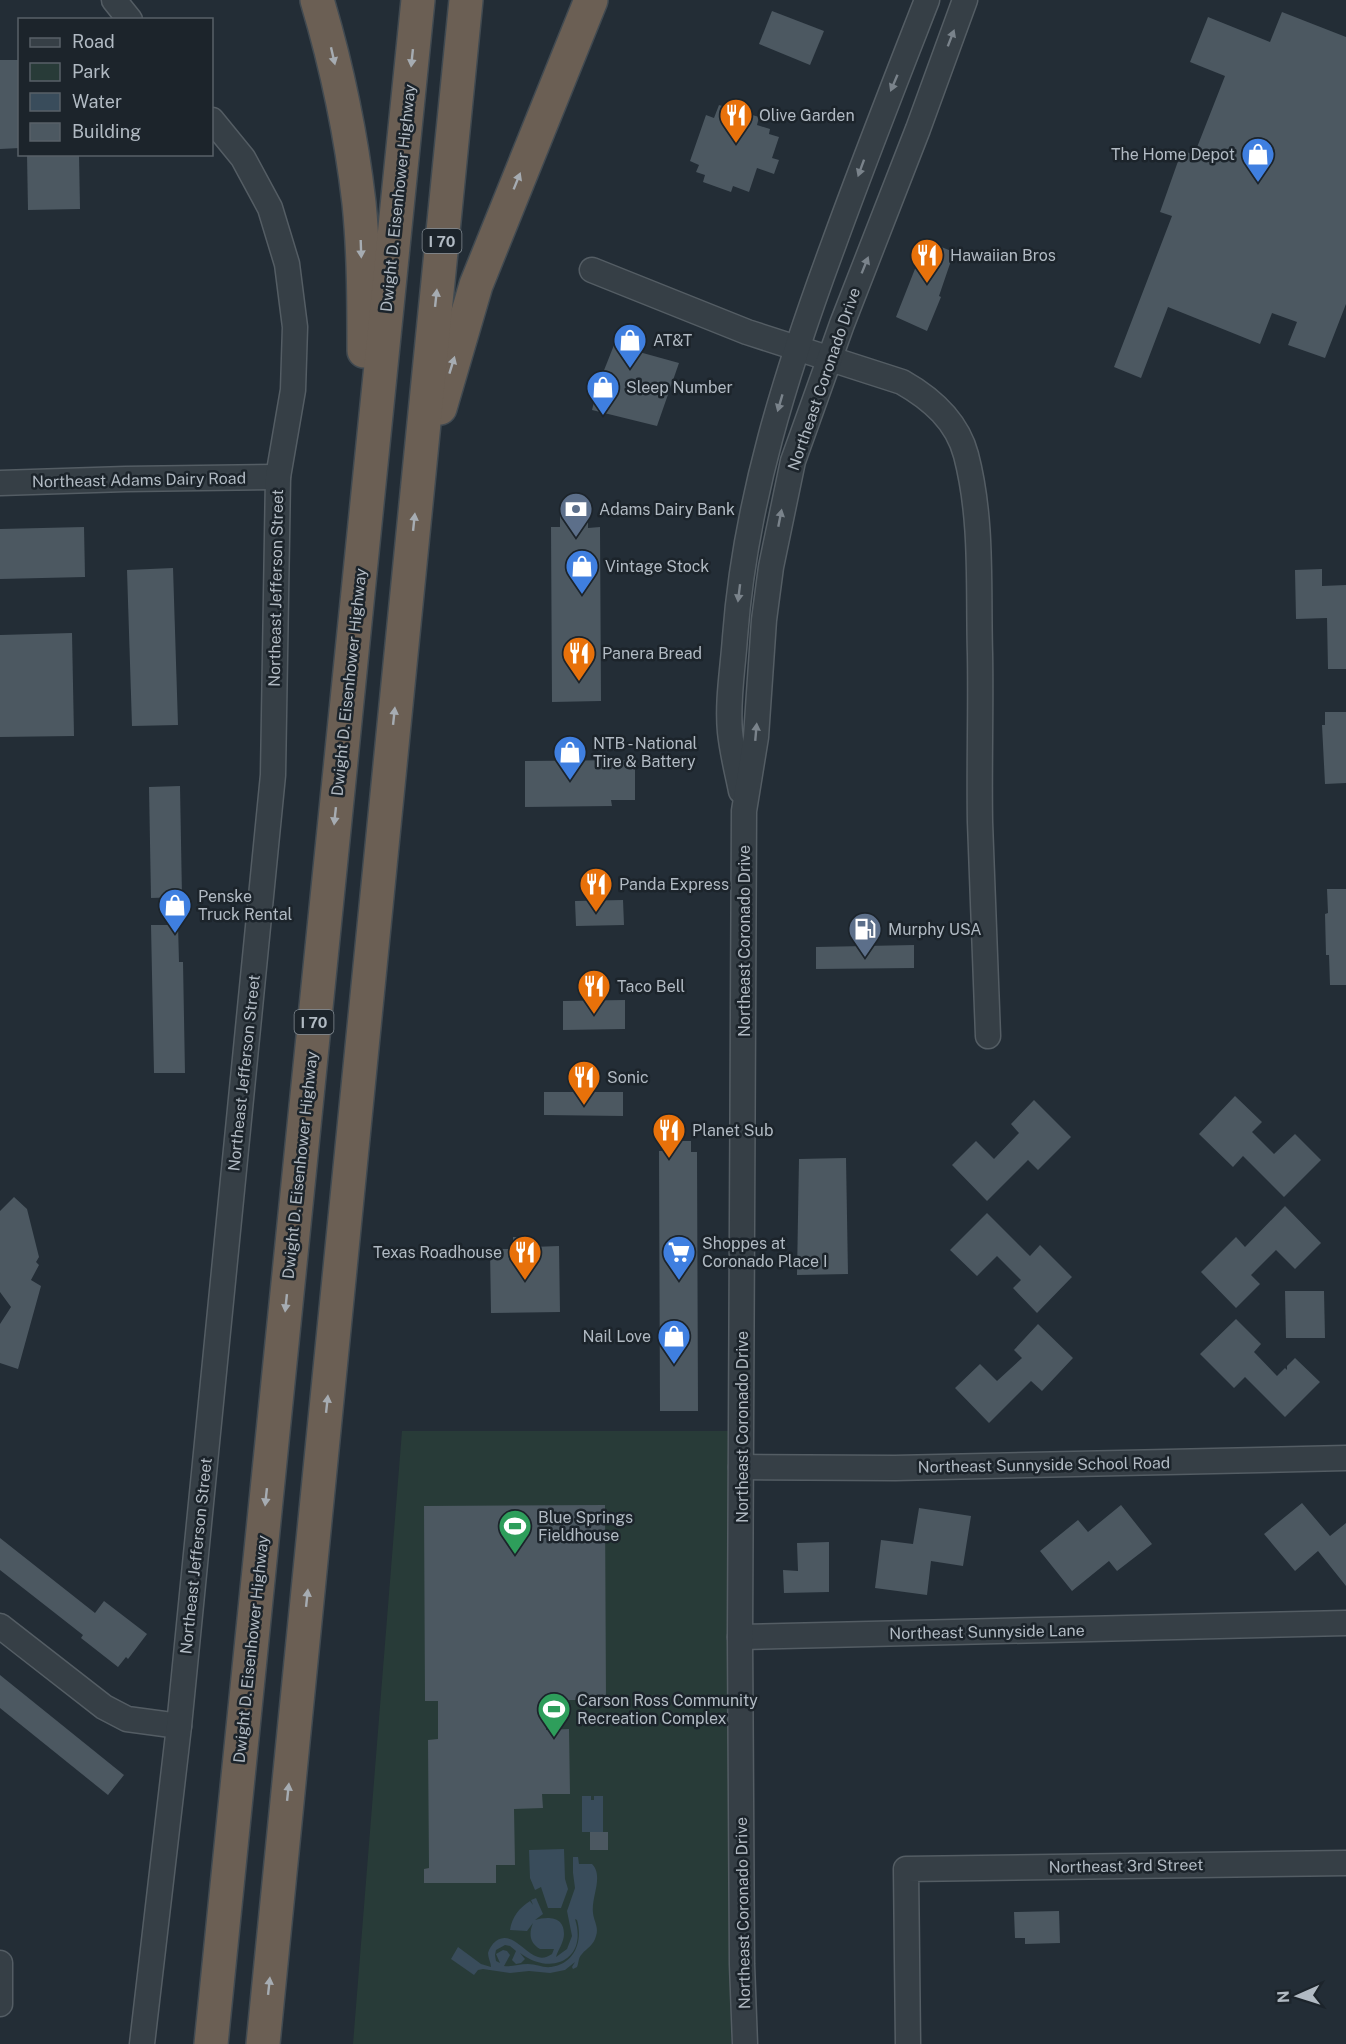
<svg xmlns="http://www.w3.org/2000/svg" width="1346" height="2044" viewBox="0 0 1346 2044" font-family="'Public Sans',sans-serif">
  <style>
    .green { fill: #283b38 }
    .water { fill: #394c5b; fill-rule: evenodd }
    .building { fill: #4c5861 }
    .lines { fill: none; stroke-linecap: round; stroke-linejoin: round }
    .minor-casing { stroke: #545d64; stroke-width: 27 }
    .highway-casing { stroke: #414a51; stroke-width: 36 }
    .minor { stroke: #363f46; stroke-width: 24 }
    .highway { stroke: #6b5f54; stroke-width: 33 }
    .oneway { fill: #7a838b }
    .oneway2 { fill: #a6acb2 }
    .labels { text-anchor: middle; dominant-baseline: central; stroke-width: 5; stroke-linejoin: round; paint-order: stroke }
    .shield { fill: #1c242b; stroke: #848d95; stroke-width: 1.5 }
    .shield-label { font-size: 15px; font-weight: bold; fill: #b1bac3 }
    .poi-label { font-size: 16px; fill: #b1bac3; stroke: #1c242b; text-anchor: start }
    .street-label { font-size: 16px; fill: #b1bac3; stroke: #1c242b }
  </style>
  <rect width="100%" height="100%" fill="#232d36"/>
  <polygon class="green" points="402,1431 728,1431 731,2044 353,2044"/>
  <g class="water">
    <polygon points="582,1796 591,1796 591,1800 594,1800 594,1796 603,1796 603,1832 582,1832"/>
    <polygon points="564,1849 565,1879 568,1889 561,1908 548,1908 541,1887 535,1890 530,1878 529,1850"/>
    <path d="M573 1857H578L579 1864H592C604 1876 591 1897 593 1913 594 1922 599 1927 596 1936 594 1945 587 1948 582 1954 578 1958 579 1962 577 1967L573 1969 572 1967 575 1962 565 1970 550 1973 529 1971 510 1973 483 1969 478 1970 474 1975 451 1959 458 1947 481 1964 491 1967C491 1963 488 1958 488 1953 489 1949 492 1944 496 1941 512 1930 524 1953 538 1957 543 1959 547 1957 552 1954L554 1949H540C529 1943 529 1933 533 1923L527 1931 510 1930C512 1917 519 1908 530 1901L533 1905 531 1900 536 1898 543 1914 535 1920C546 1917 564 1915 564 1934 564 1942 558 1950 556 1957L567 1949 572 1936 567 1911 575 1888 573 1873ZM575 1919 577 1920C583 1941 575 1964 551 1967 543 1968 536 1964 528 1964 519 1964 513 1967 504 1966L510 1955 507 1951 503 1950 496 1954 500 1963 496 1961 495 1955 496 1950 505 1945 510 1946 516 1951 512 1960 516 1964 521 1963 525 1959 520 1953C552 1977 588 1959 575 1919Z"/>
  </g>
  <g class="building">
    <polygon points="772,11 824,31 810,65 759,44"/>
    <polygon points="1282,12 1346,37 1346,304 1325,358 1288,345 1297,322 1272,313 1260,344 1168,307 1141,378 1114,367 1172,216 1160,212 1182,150 1194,155 1225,76 1190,62 1208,17 1270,42"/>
    <polygon points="0,60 20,60 20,148 0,149"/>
    <polygon points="719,105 759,117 757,125 770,129 769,134 779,137 772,158 779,160 774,174 757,168 749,192 733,186 731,192 703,182 705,175 696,172 699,165 690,161 706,115 714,118"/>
    <polygon points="27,154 79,154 80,209 28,210"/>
    <polygon points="926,241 954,252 939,296 941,297 927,331 896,317"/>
    <polygon points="614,345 679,363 657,426 592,410 599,383"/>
    <polygon points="560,509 588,509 588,528 600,527 601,701 552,702 551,527 560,527"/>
    <polygon points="84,527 85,577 0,579 0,529"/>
    <polygon points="173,568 178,725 132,726 127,570"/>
    <polygon points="1322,569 1322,586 1346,585 1346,669 1328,669 1327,618 1296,619 1295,570"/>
    <polygon points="72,633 74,736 0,737 0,635"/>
    <polygon points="1325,712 1346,712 1346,783 1325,784 1322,725 1325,725"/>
    <polygon points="635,760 635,800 611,800 612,806 525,807 525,761"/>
    <polygon points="180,786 182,897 151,898 149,787"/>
    <polygon points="1327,889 1346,889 1346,985 1330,985 1329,955 1326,955 1325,914 1328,913"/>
    <polygon points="623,900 624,925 576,926 575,901"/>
    <polygon points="151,925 178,925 179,962 183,962 185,1073 154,1073"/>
    <polygon points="914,945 914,968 816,969 816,947"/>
    <polygon points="625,1000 625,1029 563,1030 563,1001"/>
    <polygon points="544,1092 623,1092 623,1116 544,1115"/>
    <polygon points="1235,1096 1262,1122 1252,1132 1274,1154 1295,1134 1321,1160 1284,1197 1243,1156 1233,1167 1199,1134"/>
    <polygon points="1034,1100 1071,1137 1038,1170 1028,1160 987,1201 952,1165 976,1141 994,1159 1019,1133 1011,1124"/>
    <polygon points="666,1141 691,1141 691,1152 697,1152 698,1411 660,1411 659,1151 666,1151"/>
    <polygon points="846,1158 848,1274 797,1275 799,1159"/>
    <polygon points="14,1197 27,1209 39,1257 36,1262 39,1265 31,1280 41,1286 18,1369 0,1363 0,1324 11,1307 0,1292 0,1211"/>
    <polygon points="1285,1206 1321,1243 1295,1269 1276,1250 1251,1275 1260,1284 1236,1308 1201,1272 1236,1237 1245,1247"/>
    <polygon points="987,1213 1030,1256 1040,1245 1072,1277 1037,1313 1013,1288 1021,1280 997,1256 977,1276 950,1250"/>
    <polygon points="513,1237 532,1237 532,1247 559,1246 560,1312 491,1313 490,1249 513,1249"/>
    <polygon points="1285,1291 1324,1291 1325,1338 1286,1338"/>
    <polygon points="1236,1319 1261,1344 1254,1352 1277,1376 1285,1368 1287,1370 1287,1366 1295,1358 1320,1382 1285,1417 1245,1377 1234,1388 1200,1354"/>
    <polygon points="1038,1324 1073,1358 1042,1391 1031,1381 989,1423 955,1388 980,1364 997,1381 1022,1358 1014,1350"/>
    <polygon points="1302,1503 1330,1536 1346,1523 1346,1586 1318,1551 1295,1571 1264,1534"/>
    <polygon points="605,1505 606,1700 546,1700 546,1730 569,1729 570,1794 542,1794 543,1808 514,1809 515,1865 496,1865 496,1883 424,1883 424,1869 429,1868 428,1740 438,1739 438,1701 425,1701 424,1506"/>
    <polygon points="1121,1505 1152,1544 1117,1571 1109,1561 1072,1591 1040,1551 1078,1520 1088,1532"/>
    <polygon points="919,1508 971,1516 963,1566 931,1561 927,1595 875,1588 881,1540 913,1544"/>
    <polygon points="0,1538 95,1613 104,1601 147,1634 128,1659 126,1657 118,1667 81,1638 83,1635 0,1570"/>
    <polygon points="829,1542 829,1592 784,1593 783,1570 798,1571 797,1543"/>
    <polygon points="0,1675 124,1775 108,1795 0,1708"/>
    <rect x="590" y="1832" width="18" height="18"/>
    <polygon points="1059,1911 1060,1943 1025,1944 1025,1938 1015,1938 1014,1912"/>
  </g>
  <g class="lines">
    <defs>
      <g id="minor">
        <polyline points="114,0 130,20"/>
        <path d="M592 270 747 332 902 382C932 399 957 421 966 455 983 520 978 588 980 654 981 710 979 766 980 822 982 893 986 965 988 1036"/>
        <polyline points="0,483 126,479 278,477"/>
        <path d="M741 791C737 771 732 752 730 732 727 701 733 668 735 637 745 502 786 373 833 246 863 163 895 82 927 0"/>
        <polyline points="741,1467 895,1468 1346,1458"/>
        <polyline points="0,1626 104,1707 127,1719 179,1726"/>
        <polyline points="740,1637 1346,1623"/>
        <polyline points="0,1963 0,2004"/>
        <polyline points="142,2044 179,1726 273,775 278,477 293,390 295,327 287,264 270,208 243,158 212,120"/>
        <polyline points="745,2044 742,1964 740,1637 744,811 756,737 764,620 771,567 793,461 842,324 918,129 965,0"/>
        <polyline points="908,2044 906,1869 1346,1863"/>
      </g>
      <g id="highway">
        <path d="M317 0C337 67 351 134 359 203 364 252 364 302 364 351"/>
        <polyline points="440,408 476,285 591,0"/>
        <polyline points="211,2044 418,0"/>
        <polyline points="263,2044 466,0"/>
      </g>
    </defs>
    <use href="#minor" class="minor-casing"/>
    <use href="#highway" class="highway-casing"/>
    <use href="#minor" class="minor"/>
    <use href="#highway" class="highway"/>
  </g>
  <defs><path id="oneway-solid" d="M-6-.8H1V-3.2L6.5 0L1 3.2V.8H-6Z" transform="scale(1.5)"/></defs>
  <g class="oneway">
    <use href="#oneway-solid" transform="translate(951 38) rotate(-69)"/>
    <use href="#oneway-solid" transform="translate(894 83) rotate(113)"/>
    <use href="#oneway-solid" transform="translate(861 168) rotate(110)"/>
    <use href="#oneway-solid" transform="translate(865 265) rotate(-68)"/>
    <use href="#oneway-solid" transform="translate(780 403) rotate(106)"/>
    <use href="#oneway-solid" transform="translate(780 518) rotate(-79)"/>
    <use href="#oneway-solid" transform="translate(739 593) rotate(97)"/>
    <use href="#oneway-solid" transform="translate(756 732) rotate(-85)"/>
  </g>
  <g class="oneway2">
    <use href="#oneway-solid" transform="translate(333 56) rotate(77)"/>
    <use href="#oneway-solid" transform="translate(412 58) rotate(96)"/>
    <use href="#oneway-solid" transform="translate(517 181) rotate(-68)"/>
    <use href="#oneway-solid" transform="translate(361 249) rotate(88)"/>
    <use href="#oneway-solid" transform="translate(436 298) rotate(-84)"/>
    <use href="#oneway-solid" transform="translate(452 365) rotate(-73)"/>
    <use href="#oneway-solid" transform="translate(414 522) rotate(-84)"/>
    <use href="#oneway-solid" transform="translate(394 716) rotate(-84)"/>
    <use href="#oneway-solid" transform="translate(335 816) rotate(96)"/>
    <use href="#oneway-solid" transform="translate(286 1303) rotate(96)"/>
    <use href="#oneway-solid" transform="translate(327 1404) rotate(-84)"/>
    <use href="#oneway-solid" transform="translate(266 1497) rotate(96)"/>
    <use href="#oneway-solid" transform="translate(307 1598) rotate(-84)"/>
    <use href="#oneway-solid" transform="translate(288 1792) rotate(-84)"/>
    <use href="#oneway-solid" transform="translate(269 1986) rotate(-84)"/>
  </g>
  <defs>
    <symbol id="restaurant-pin" viewBox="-11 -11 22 30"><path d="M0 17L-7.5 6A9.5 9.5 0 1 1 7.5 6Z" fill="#e8710a" stroke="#1c242b"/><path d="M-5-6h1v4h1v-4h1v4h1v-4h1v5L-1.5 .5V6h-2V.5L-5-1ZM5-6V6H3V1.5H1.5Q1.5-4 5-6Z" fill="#fff"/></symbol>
    <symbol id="shop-pin" viewBox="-11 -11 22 30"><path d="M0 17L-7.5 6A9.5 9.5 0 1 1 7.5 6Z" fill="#3f7fe0" stroke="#1c242b"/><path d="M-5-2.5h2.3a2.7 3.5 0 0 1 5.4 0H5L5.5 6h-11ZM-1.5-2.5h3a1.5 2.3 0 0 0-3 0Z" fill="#fff"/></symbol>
    <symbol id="bank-pin" viewBox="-11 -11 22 30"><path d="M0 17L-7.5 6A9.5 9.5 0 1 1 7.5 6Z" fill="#5c6f8a" stroke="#1c242b"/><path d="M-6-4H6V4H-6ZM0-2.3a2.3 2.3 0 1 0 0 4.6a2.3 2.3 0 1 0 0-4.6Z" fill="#fff"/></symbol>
    <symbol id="fuel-pin" viewBox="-11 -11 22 30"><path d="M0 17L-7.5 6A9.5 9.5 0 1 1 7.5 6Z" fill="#5c6f8a" stroke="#1c242b"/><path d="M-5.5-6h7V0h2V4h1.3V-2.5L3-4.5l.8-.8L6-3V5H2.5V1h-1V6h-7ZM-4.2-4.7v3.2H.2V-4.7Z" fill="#fff"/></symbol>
    <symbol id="supermarket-pin" viewBox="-11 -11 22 30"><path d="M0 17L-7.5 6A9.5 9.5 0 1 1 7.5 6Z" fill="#3f7fe0" stroke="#1c242b"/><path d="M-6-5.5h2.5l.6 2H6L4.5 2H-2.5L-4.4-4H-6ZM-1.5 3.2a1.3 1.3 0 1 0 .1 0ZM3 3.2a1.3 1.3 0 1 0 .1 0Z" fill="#fff"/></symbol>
    <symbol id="stadium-pin" viewBox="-11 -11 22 30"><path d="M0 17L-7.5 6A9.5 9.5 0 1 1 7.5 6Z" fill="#2e9e5b" stroke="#1c242b"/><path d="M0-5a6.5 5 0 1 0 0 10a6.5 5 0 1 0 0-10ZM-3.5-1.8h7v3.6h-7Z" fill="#fff"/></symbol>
  </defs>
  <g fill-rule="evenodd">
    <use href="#restaurant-pin" x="717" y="96" width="38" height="52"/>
    <use href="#shop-pin" x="1239" y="135" width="38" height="52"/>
    <use href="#restaurant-pin" x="908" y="236" width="38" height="52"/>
    <use href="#shop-pin" x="611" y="321" width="38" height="52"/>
    <use href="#shop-pin" x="584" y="368" width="38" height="52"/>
    <use href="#bank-pin" x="557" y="490" width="38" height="52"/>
    <use href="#shop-pin" x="563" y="547" width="38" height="52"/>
    <use href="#restaurant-pin" x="560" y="634" width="38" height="52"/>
    <use href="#shop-pin" x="551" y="733" width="38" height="52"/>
    <use href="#restaurant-pin" x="577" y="865" width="38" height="52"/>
    <use href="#shop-pin" x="156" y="886" width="38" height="52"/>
    <use href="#fuel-pin" x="846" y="910" width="38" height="52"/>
    <use href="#restaurant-pin" x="575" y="967" width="38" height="52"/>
    <use href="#restaurant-pin" x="565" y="1058" width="38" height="52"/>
    <use href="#restaurant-pin" x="650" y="1111" width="38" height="52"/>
    <use href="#restaurant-pin" x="506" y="1233" width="38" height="52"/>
    <use href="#supermarket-pin" x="660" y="1233" width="38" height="52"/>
    <use href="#shop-pin" x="655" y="1317" width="38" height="52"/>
    <use href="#stadium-pin" x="496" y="1507" width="38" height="52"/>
    <use href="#stadium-pin" x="535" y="1690" width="38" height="52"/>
  </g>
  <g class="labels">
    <g class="shield">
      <rect x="422.5" y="229" width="39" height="24" rx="4.5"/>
      <rect x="294.5" y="1010" width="39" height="24" rx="4.5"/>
    </g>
    <g class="shield-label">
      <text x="442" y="241">I 70</text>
      <text x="314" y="1022">I 70</text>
    </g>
    <g class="poi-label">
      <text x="759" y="115">Olive Garden</text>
      <text x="1235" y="154" text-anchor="end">The Home Depot</text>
      <text x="950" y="255">Hawaiian Bros</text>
      <text x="653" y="340">AT&amp;T</text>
      <text x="626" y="387">Sleep Number</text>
      <text x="599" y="509">Adams Dairy Bank</text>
      <text x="605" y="566">Vintage Stock</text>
      <text x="602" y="653">Panera Bread</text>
      <text x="593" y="743">NTB - National<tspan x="593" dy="18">Tire &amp; Battery</tspan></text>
      <text x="619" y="884">Panda Express</text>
      <text x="198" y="896">Penske<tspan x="198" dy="18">Truck Rental</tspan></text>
      <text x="888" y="929">Murphy USA</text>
      <text x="617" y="986">Taco Bell</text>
      <text x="607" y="1077">Sonic</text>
      <text x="692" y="1130">Planet Sub</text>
      <text x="702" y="1243">Shoppes at<tspan x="702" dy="18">Coronado Place I</tspan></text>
      <text x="502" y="1252" text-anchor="end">Texas Roadhouse</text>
      <text x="651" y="1336" text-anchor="end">Nail Love</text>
      <text x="538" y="1517">Blue Springs<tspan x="538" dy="18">Fieldhouse</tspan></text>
      <text x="577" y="1700">Carson Ross Community<tspan x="577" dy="18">Recreation Complex</tspan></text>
    </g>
    <g class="street-label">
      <text transform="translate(398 198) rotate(-84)">Dwight D. Eisenhower Highway</text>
      <text transform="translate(824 379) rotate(-71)">Northeast Coronado Drive</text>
      <text transform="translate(139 480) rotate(-1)">Northeast Adams Dairy Road</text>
      <text transform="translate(276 588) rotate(-89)">Northeast Jefferson Street</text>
      <text transform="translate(349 682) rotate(-84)">Dwight D. Eisenhower Highway</text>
      <text transform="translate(744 941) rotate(-90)">Northeast Coronado Drive</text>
      <text transform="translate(244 1073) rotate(-84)">Northeast Jefferson Street</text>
      <text transform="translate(300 1165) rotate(-84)">Dwight D. Eisenhower Highway</text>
      <text transform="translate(742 1427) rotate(-90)">Northeast Coronado Drive</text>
      <text transform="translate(1044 1465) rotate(-1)">Northeast Sunnyside School Road</text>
      <text transform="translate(196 1556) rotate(-84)">Northeast Jefferson Street</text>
      <text transform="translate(987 1632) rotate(-1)">Northeast Sunnyside Lane</text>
      <text transform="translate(251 1649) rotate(-84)">Dwight D. Eisenhower Highway</text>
      <text transform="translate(1126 1866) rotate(-1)">Northeast 3rd Street</text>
      <text transform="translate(743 1913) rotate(-91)">Northeast Coronado Drive</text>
    </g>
  </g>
  <rect x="18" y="18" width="195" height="138" fill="#1c242b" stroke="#586068" stroke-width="1.5"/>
  <rect x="30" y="38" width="30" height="9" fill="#363f46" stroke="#586068" stroke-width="1.5"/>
  <text x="72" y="48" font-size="18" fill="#b1bac3">Road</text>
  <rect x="30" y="63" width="30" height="18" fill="#283b38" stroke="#586068" stroke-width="1.5"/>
  <text x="72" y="78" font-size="18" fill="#b1bac3">Park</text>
  <rect x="30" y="93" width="30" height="18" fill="#394c5b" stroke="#586068" stroke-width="1.5"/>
  <text x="72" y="108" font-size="18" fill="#b1bac3">Water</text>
  <rect x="30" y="123" width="30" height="18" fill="#4c5861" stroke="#586068" stroke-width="1.5"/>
  <text x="72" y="138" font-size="18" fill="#b1bac3">Building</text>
  <g transform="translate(1298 1996) rotate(267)" stroke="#1c242b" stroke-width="4.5" paint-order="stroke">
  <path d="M0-4.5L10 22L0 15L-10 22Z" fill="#b1bac3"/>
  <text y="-9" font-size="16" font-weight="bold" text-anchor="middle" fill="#b1bac3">N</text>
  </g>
</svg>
